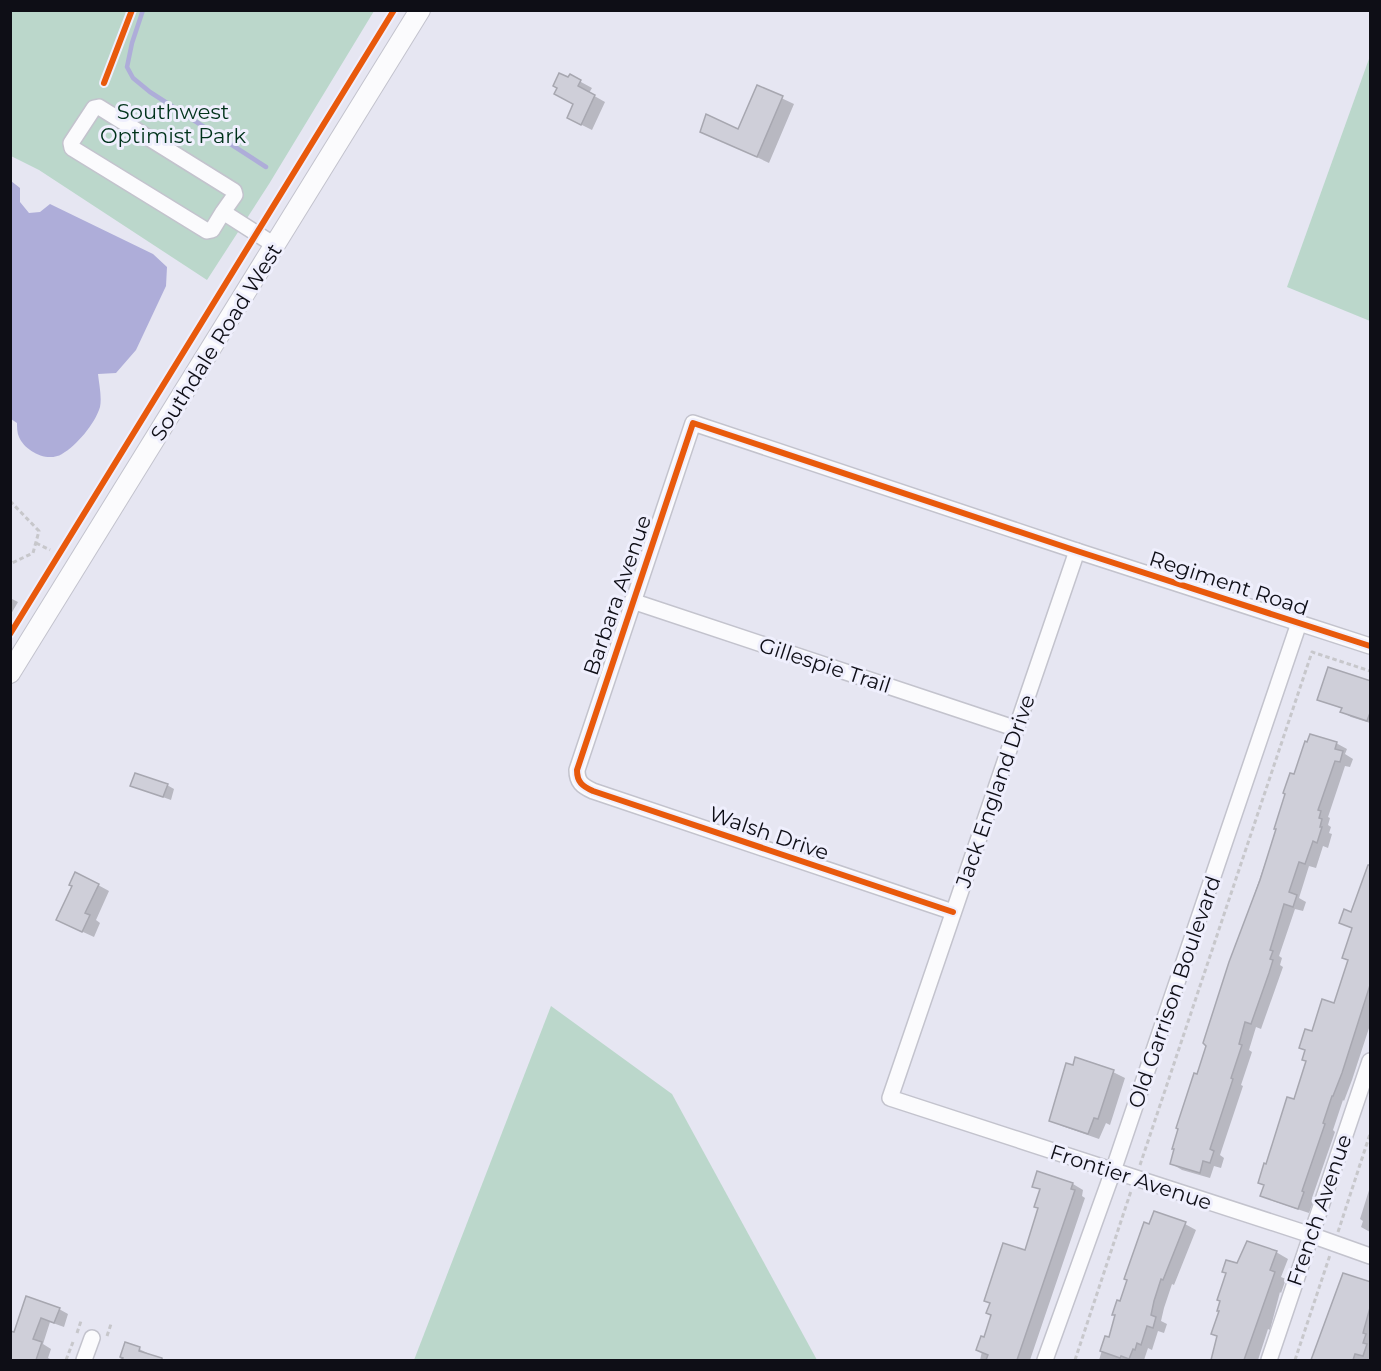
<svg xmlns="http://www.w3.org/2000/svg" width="1381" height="1371" viewBox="0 0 1381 1371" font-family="Montserrat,sans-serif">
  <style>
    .green { fill: #bbd7cb }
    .water { fill: #aeadd9 }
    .shadow { fill: #0003 }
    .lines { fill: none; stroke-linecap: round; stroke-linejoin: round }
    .stream { stroke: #aeadd9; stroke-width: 4.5 }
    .building { fill: #cfcfd9; stroke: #a7a7b0; stroke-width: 1.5 }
    .minor-casing { stroke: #c3c3cd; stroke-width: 18 }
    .major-casing { stroke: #c3c3cd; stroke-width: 22 }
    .path { stroke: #c7c7cb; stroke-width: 3; stroke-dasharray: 4.5 3; stroke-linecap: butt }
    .minor { stroke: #fbfbfd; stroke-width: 15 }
    .major { stroke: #fbfbfd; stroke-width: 20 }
    .cycleway-casing { stroke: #efeffd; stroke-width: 10 }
    .cycleway { stroke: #e8590c; stroke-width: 6 }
    .labels { text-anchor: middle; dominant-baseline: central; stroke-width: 6; stroke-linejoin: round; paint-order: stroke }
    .park-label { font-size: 21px; fill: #00331b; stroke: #efeffd }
    .street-label { font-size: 21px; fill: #0e0e16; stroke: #efeffd }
  </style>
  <rect width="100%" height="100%" fill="#e6e6f2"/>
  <g class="green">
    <polygon points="10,11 374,11 269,184 207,280 39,170 11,156"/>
    <polygon points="1370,56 1370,321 1287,287"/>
    <polygon points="551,1006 672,1094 817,1360 414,1360"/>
  </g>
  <path class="water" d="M11 181 20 188V202L29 213 40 212 50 204 153 254 167 267 166 286 136 350 116 373 98 374C99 384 102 397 100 407 95 424 76 446 62 454 47 463 25 451 19 437 17 433 17 427 17 423L11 419Z"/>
  <g class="shadow">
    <polygon points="570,76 592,88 589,93 605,102 592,130 580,124 569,80"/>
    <polygon points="758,87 794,104 769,163 702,131 739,131"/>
    <polygon points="10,598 18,602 11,614 10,614"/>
    <polygon points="1370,683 1370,723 1351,717 1342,712 1343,709 1318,699"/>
    <polygon points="1336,743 1347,749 1345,754 1353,759 1350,767 1345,766 1328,817 1330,818 1328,825 1331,827 1329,833 1332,834 1328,848 1323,846 1316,868 1309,866 1299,898 1306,902 1303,911 1295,909 1279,956 1282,958 1280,965 1283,967 1261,1029 1256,1027 1249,1050 1252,1052 1241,1085 1243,1086 1220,1155 1224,1158 1221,1168 1214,1166 1210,1178 1182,1170 1172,1164 1180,1129 1177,1127 1194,1075 1198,1076 1231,962 1295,776"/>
    <polygon points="167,785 174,789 171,800 132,786"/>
    <polygon points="1370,867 1370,1025 1352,1080 1344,1101 1343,1100 1333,1130 1335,1132 1312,1198 1314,1200 1309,1213 1273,1201 1262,1195 1266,1186 1267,1166 1295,1101 1308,1062 1313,1033 1335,1005 1350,960 1353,929 1341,923 1352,914"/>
    <polygon points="98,885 109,891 96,920 100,923 94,937 70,926"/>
    <polygon points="1113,1072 1125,1078 1110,1125 1106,1123 1099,1139 1062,1126 1050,1120"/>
    <polygon points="1073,1184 1083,1190 1082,1196 1085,1198 1030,1360 980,1360 985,1339 1026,1252 1040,1208 1041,1190 1034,1186"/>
    <polygon points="1370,1187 1370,1232 1361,1227 1363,1221 1360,1219"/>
    <polygon points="1185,1224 1196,1230 1174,1285 1172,1284 1164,1308 1161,1321 1167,1324 1164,1333 1158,1331 1152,1350 1148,1348 1144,1360 1099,1360 1106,1338 1110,1339 1121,1303 1150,1225"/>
    <polygon points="1276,1252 1288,1259 1281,1277 1286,1279 1281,1293 1280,1292 1270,1330 1268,1329 1258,1360 1211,1360 1218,1337 1213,1334 1238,1265"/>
    <polygon points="1370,1284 1370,1360 1314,1360 1325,1324"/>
    <polygon points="27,1298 59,1309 68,1314 64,1327 50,1322 43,1344 51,1349 48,1358 52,1360 10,1360 10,1333 14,1334"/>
    <polygon points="126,1344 139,1349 162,1360 120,1360"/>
  </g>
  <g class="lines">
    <polyline class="stream" points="143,10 132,43 127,67 133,78 150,92 266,167"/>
  </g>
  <g class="building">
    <polygon points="559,73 568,77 570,74 581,80 578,86 595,95 581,125 567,118 573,104 554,94 557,88 553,86"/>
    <polygon points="757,85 783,96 757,157 700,132 706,114 738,129"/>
    <polygon points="1328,667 1371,681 1371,710 1367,721 1340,712 1342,708 1317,700"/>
    <polygon points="1310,734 1337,742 1335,749 1343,751 1340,762 1335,761 1318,810 1321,811 1319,818 1322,819 1320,827 1322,827 1317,843 1313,841 1305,864 1299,862 1289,892 1297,895 1293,907 1284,904 1270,950 1273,951 1270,959 1273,960 1269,973 1251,1024 1245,1022 1239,1044 1242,1045 1231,1078 1233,1079 1210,1149 1214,1151 1210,1163 1203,1161 1200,1173 1170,1164 1174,1149 1172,1149 1178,1129 1176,1128 1194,1073 1197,1074 1206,1046 1203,1043 1229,962 1260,880 1276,829 1274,829 1285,794 1283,793 1290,773 1294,774 1305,741 1307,742"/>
    <polygon points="135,773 168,784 163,797 130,786"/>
    <polygon points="1368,865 1371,865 1371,982 1342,1073 1333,1096 1332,1096 1323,1123 1325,1124 1302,1191 1304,1192 1298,1209 1260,1196 1264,1185 1258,1183 1264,1163 1266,1164 1287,1097 1294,1099 1306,1061 1302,1060 1305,1050 1299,1048 1305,1029 1312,1031 1322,999 1334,1003 1348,960 1342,958 1352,928 1339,923 1344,909 1351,912"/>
    <polygon points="75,872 99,884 85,913 90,915 82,932 56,920 72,886 69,885"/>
    <polygon points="1075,1057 1114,1070 1098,1119 1094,1118 1088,1134 1049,1121 1066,1063 1073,1065"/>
    <polygon points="1037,1171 1073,1183 1071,1189 1075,1190 1017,1360 986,1360 988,1355 976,1350 981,1336 984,1337 991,1315 986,1313 990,1303 984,1301 1003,1243 1025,1250 1038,1208 1034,1207 1040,1189 1032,1187"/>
    <polygon points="1154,1211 1186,1222 1163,1280 1161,1279 1154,1301 1151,1315 1156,1317 1153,1328 1147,1326 1141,1345 1137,1343 1135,1350 1133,1349 1129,1359 1121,1356 1120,1358 1100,1351 1105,1336 1109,1337 1115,1315 1112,1315 1117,1300 1120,1301 1127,1280 1124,1279 1144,1222 1149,1224"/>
    <polygon points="1247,1241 1277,1251 1270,1270 1275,1272 1244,1360 1211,1360 1217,1336 1211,1334 1219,1311 1217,1311 1220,1301 1217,1300 1226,1273 1222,1272 1226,1260 1237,1263"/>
    <polygon points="1343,1273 1371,1282 1371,1304 1363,1333 1366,1334 1363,1343 1367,1344 1363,1356 1355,1354 1353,1360 1311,1360"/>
    <polygon points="26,1296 60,1308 54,1323 41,1318 33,1339 42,1342 36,1360 10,1360 10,1331 14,1332"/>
    <polygon points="125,1342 140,1347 139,1351 162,1358 162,1360 122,1360 123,1358 120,1357"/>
  </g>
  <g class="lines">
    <defs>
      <g id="minor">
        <polyline points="223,212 212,230 207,231 72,148 71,143 94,108 99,107 234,191 235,195 223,212 276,246"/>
        <polyline points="1077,551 890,1098 1311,1235 1370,1256"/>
        <polyline points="632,601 1017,729"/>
        <path d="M953 912 593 791C582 786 577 782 577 770L693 423 1077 551 1370 646"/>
        <polyline points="84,1360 92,1338"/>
        <polyline points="1045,1360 1113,1171 1299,623"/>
        <polyline points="1269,1360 1370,1061"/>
      </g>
      <polyline id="major" points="10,673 420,10"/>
    </defs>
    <use href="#minor" class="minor-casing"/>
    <use href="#major" class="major-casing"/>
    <g class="path">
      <polyline points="10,501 39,531 33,553 10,564"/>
      <polyline points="36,543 50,550"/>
      <polyline points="1140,1165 1312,652 1370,671"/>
      <polyline points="1338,1232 1370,1134"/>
      <polyline points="77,1333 81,1321"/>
      <polyline points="107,1336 111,1324"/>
      <polyline points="66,1360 73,1342"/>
      <polyline points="1075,1360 1131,1191"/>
      <polyline points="1295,1360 1330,1255"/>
    </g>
    <use href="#minor" class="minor"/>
    <use href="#major" class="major"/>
    <defs>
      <g id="cycleway">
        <polyline points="104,83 132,10"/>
        <polyline points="10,634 394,10"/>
        <path d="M953 912 593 791C582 786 577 782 577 770L693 423 1077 551 1370 646"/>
      </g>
    </defs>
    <use href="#cycleway" class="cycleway-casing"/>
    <use href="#cycleway" class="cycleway"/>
  </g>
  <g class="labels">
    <g class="park-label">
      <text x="173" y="111">Southwest<tspan x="173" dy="24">Optimist Park</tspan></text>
    </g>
    <g class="street-label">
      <text transform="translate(216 342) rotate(-58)">Southdale Road West</text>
      <text transform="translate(1229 583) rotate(18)">Regiment Road</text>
      <text transform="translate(617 595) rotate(-71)">Barbara Avenue</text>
      <text transform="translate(825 665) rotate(18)">Gillespie Trail</text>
      <text transform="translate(995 791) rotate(-71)">Jack England Drive</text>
      <text transform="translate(769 833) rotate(19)">Walsh Drive</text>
      <text transform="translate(1174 992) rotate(-71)">Old Garrison Boulevard</text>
      <text transform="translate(1131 1177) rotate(18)">Frontier Avenue</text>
      <text transform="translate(1319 1210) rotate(-71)">French Avenue</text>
    </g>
  </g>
  <rect width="1381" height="1371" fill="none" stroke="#0e0e16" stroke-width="24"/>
</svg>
